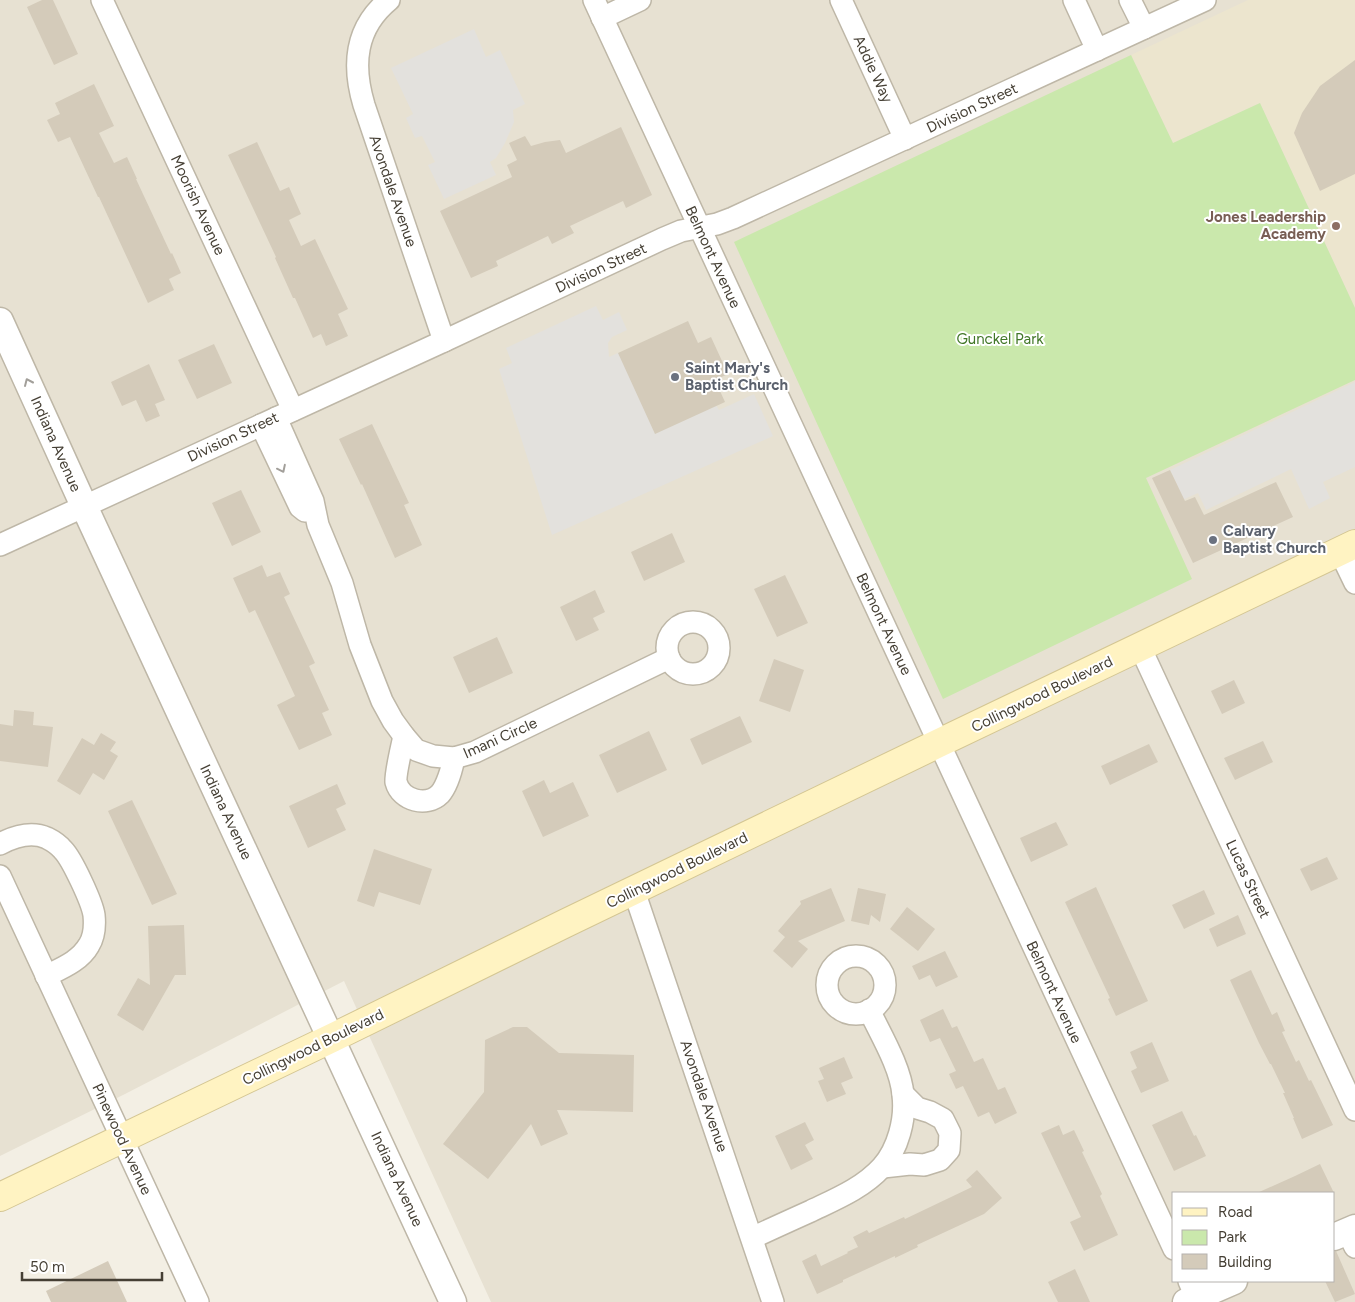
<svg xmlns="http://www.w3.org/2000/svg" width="1355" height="1302" viewBox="0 0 1355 1302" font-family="Figtree,sans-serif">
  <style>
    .residential { fill: #e7e1d2; fill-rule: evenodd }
    .education { fill: #ece5ce }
    .green { fill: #cae8ac }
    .parking { fill: #e3e1dd }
    .building { fill: #d4cbba }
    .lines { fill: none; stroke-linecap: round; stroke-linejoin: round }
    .minor-casing { stroke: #beb7a7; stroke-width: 24 }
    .tertiary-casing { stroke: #beb7a7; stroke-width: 29 }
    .secondary-casing { stroke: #d4c693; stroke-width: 30 }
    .minor { stroke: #fff; stroke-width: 21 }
    .tertiary { stroke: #fff; stroke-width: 26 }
    .secondary { stroke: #fff3c2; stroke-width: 28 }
    .oneway { stroke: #a29f9a }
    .education-dot { fill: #8d6e63; stroke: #fff; stroke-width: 2 }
    .worship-dot { fill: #6b7280; stroke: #fff; stroke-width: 2 }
    .labels { text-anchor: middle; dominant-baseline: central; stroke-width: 4; stroke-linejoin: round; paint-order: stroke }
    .street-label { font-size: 15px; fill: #453f34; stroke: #fff }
    .education-label { font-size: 15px; font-weight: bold; fill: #785e54; stroke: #fff; text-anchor: end }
    .park-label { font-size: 15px; fill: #417727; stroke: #fff }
    .worship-label { font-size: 15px; font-weight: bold; fill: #5b616d; stroke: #fff; text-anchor: start }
  </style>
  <rect width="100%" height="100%" fill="#f3efe4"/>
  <path class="residential" d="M0 0H1355V1302H491L344 981 125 1094 0 1156ZM1174 1193H1334V1281H1174Z"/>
  <polygon class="education" points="1248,0 1355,0 1355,308 1260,103 1173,143 1131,55"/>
  <polygon class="green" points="1131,55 1173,143 1260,103 1355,308 1355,380 1146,478 1192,579 943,699 734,242"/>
  <g class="parking">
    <polygon points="474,29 486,57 500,50 525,104 513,110 514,122 505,143 496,158 490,162 496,175 444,199 428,165 435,162 422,136 415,138 406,118 413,114 391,68"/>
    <polygon points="596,306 603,320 619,312 627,330 612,337 608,343 609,357 618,353 716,405 719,410 754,394 773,436 552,535 499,369 512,363 506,348"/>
    <polygon points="1355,382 1355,467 1323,482 1330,498 1309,509 1291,469 1206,510 1198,493 1169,506 1164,494 1178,487 1170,470"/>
  </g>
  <g class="building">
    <polygon points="42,0 53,0 78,54 54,65 27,7"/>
    <polygon points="1355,60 1355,174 1320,191 1294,133 1302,113 1320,86"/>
    <polygon points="94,84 114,126 99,133 114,163 127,157 137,179 136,179 171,254 172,253 181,273 169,279 174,290 148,303 99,197 98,197 70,137 58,142 47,120 60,114 55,103"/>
    <polygon points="621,127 652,195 626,208 623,201 570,226 574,233 552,244 548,236 496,261 498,266 471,278 440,211 512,177 507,165 517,160 509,143 525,136 531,146 545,142 560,140 566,153"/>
    <polygon points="257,142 280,191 289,187 301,214 289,220 301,246 315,239 348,309 338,314 348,336 326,346 321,334 313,338 295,298 293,298 275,258 276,257 228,155"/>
    <polygon points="688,321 698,343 711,337 728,374 715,380 725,402 655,434 618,353"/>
    <polygon points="214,344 232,383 197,399 178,360"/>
    <polygon points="149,364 165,400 155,404 160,416 146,422 136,400 122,406 111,382"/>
    <polygon points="372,424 409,503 404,505 422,545 395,558 362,484 361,485 339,439"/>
    <polygon points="1170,470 1185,501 1195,497 1204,515 1276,482 1293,517 1193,563 1152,478"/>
    <polygon points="241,490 261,532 232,546 212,503"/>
    <polygon points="672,533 685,562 644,581 631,552"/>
    <polygon points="262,565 267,577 280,572 290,594 284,597 315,663 309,666 329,710 322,713 332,735 299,750 277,705 295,696 255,610 249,613 233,578"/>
    <polygon points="785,575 808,623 777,637 754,589"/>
    <polygon points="595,590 605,612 593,618 599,630 576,641 560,607"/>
    <polygon points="497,637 513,673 469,693 453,657"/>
    <polygon points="774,659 804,670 790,712 759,701"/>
    <polygon points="1234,680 1245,703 1222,714 1211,691"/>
    <polygon points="14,710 34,712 33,725 53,727 48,767 0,761 0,724 13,726"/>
    <polygon points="740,716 752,742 702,765 690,739"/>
    <polygon points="649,731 667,770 617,793 599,755"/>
    <polygon points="101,733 116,742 110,751 118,756 104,780 93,773 80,795 57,781 82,738 94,745"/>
    <polygon points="1263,741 1273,762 1235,780 1224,758"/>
    <polygon points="1149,744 1158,762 1110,785 1101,766"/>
    <polygon points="544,780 550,793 573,782 589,816 543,837 522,791"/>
    <polygon points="337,784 346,804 336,809 346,830 308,848 289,806"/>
    <polygon points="132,800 177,894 152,905 108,811"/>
    <polygon points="1056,822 1068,845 1031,862 1020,838"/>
    <polygon points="374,849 432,869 420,905 379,892 374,907 357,901"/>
    <polygon points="1327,857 1338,879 1311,891 1300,869"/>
    <polygon points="1096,887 1148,1001 1116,1016 1108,999 1110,998 1065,902"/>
    <polygon points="831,888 845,921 798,941 808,949 792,968 773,951 785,937 778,931 801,904 800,901"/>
    <polygon points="858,888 886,894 880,922 871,915 869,925 851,921"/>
    <polygon points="1204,890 1215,914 1184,929 1172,905"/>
    <polygon points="907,907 935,929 918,951 890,929"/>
    <polygon points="1238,915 1246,934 1217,947 1209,929"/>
    <polygon points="184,925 186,975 175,975 143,1031 117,1015 138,978 150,985 148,926"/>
    <polygon points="945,951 958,977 936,987 930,975 919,980 912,966"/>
    <polygon points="1251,970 1272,1015 1277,1012 1285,1031 1282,1032 1296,1062 1299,1060 1309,1081 1311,1080 1333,1125 1302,1139 1293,1118 1294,1118 1283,1093 1285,1093 1271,1064 1270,1064 1259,1043 1230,980"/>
    <polygon points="943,1009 952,1028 957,1026 974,1062 983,1058 998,1090 1005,1087 1017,1113 995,1124 989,1112 978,1117 963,1086 956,1089 949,1074 956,1071 940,1038 930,1042 920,1020"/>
    <polygon points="513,1027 527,1027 559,1053 634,1055 633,1112 557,1110 568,1134 541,1146 531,1124 488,1179 443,1144 484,1092 485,1040"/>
    <polygon points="1152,1042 1169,1081 1141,1093 1131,1071 1137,1068 1130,1052"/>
    <polygon points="844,1057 853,1078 841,1083 846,1094 827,1102 818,1081 824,1079 819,1068"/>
    <polygon points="1182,1111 1194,1136 1196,1135 1206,1156 1174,1171 1152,1125"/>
    <polygon points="805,1122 814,1140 805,1145 813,1159 791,1170 775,1136"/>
    <polygon points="1059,1125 1063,1135 1074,1130 1084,1151 1082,1152 1102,1194 1100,1196 1118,1235 1084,1251 1070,1222 1081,1217 1041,1133"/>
    <polygon points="1320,1164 1334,1193 1257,1193 1295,1176"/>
    <polygon points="977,1170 1002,1198 984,1214 917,1245 918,1247 895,1258 895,1256 843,1280 843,1282 817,1294 802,1261 816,1254 821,1266 848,1253 847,1252 858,1247 853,1237 867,1230 869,1233 904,1217 905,1219 972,1187 966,1180"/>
    <polygon points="1336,1251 1355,1294 1335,1302 1325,1281 1334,1281 1334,1252"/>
    <polygon points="108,1261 127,1302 51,1302 46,1291"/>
    <polygon points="1075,1269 1090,1302 1058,1302 1048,1282"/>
  </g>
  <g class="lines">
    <defs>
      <g id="minor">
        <polyline points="102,0 293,410"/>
        <path d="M389 0C355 28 352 65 364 105L444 341"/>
        <polyline points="594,0 1174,1249"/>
        <polyline points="841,0 905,139"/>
        <polyline points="1074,0 1097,50"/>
        <polyline points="1130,0 1144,28"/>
        <polyline points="602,18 640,0"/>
        <polyline points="276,418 313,501 318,525 342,583 360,645 382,701 393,721 404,736 416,750 433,756 454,758 475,752 669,658"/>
        <polyline points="261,425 300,507 305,511"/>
        <polyline points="0,545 444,341 662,239 681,231 717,224 733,218 1205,0"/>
        <polyline points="1340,552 1355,583"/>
        <circle cx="693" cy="648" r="26"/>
        <polyline points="1140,647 1355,1110"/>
        <path d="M404 736C402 746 395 774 396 782 401 801 427 807 440 794 447 786 452 768 454 758"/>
        <path d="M0 844C15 836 31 831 47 838 53 841 59 845 63 850 72 859 92 902 94 915 95 925 94 937 89 945 80 961 62 968 46 976"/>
        <polyline points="0,876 198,1302"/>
        <polyline points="634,891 773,1302"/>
        <circle cx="856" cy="985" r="29"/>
        <polyline points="883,1167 910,1164 924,1165 940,1160 949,1150 950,1133 943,1119 930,1112 917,1108 903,1094"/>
        <polyline points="1347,1231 1355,1247"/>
        <path d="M752 1238C771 1229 791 1220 811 1211 836 1199 863 1188 882 1167 898 1149 906 1119 903 1095 901 1068 881 1035 869 1010"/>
        <polyline points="1189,1281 1198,1302"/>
      </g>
      <g id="tertiary">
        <polyline points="0,321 84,506 453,1302"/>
        <polyline points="1334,1237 1355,1228"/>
        <polyline points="1186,1302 1234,1281"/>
      </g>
      <polyline id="secondary" points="0,1197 332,1038 566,923 939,743 1355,544"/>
    </defs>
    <use href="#minor" class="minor-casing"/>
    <use href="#tertiary" class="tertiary-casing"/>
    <use href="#secondary" class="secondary-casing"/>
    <use href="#minor" class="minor"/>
    <use href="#tertiary" class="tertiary"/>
    <use href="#secondary" class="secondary"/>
  </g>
  <defs><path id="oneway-chevron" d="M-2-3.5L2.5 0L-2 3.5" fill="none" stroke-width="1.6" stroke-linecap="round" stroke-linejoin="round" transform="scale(1.25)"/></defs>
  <g class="oneway">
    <use href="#oneway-chevron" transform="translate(28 382) rotate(-114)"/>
    <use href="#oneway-chevron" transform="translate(282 469) rotate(64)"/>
  </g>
  <circle class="education-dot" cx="1336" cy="226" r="5"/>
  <g class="worship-dot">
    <circle cx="675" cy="377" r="5"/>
    <circle cx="1213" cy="540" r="5"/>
  </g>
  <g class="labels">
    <g class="street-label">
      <text transform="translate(873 69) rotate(65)">Addie Way</text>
      <text transform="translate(972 108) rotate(-25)">Division Street</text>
      <text transform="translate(393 191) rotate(71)">Avondale Avenue</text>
      <text transform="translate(198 205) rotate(65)">Moorish Avenue</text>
      <text transform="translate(713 257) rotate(65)">Belmont Avenue</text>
      <text transform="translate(601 268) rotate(-25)">Division Street</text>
      <text transform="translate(233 437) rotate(-25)">Division Street</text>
      <text transform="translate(56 444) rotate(66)">Indiana Avenue</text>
      <text transform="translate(884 624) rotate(65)">Belmont Avenue</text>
      <text transform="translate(1042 694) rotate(-26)">Collingwood Boulevard</text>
      <text transform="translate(500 738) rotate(-24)">Imani Circle</text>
      <text transform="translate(226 812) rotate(65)">Indiana Avenue</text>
      <text transform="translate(677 870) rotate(-26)">Collingwood Boulevard</text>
      <text transform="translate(1248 879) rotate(65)">Lucas Street</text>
      <text transform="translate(1054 992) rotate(65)">Belmont Avenue</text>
      <text transform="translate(313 1047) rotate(-26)">Collingwood Boulevard</text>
      <text transform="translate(704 1096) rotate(71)">Avondale Avenue</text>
      <text transform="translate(122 1139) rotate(65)">Pinewood Avenue</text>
      <text transform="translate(397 1179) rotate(65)">Indiana Avenue</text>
    </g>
    <g class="education-label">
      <text x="1326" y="217">Jones Leadership<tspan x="1326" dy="17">Academy</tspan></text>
    </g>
    <g class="park-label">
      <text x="1000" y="339">Gunckel Park</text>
    </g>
    <g class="worship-label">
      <text x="685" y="368">Saint Mary's<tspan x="685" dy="17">Baptist Church</tspan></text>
      <text x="1223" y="531">Calvary<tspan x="1223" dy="17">Baptist Church</tspan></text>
    </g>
  </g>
  <rect x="1172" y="1192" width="162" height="90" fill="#ffffff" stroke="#b5b2ae"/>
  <rect x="1182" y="1208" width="25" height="8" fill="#fff3c2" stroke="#b5b2ae"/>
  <text x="1218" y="1217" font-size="15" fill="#453f34">Road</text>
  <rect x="1182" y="1230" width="25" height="15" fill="#cae8ac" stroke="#b5b2ae"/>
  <text x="1218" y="1242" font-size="15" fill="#453f34">Park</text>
  <rect x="1182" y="1254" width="25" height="15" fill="#d4cbba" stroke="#b5b2ae"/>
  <text x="1218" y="1267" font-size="15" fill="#453f34">Building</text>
  <path d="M22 1272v8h140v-8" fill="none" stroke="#453f34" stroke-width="2.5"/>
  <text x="30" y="1272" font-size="15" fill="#453f34" stroke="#ffffff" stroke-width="4" paint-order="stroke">50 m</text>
</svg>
